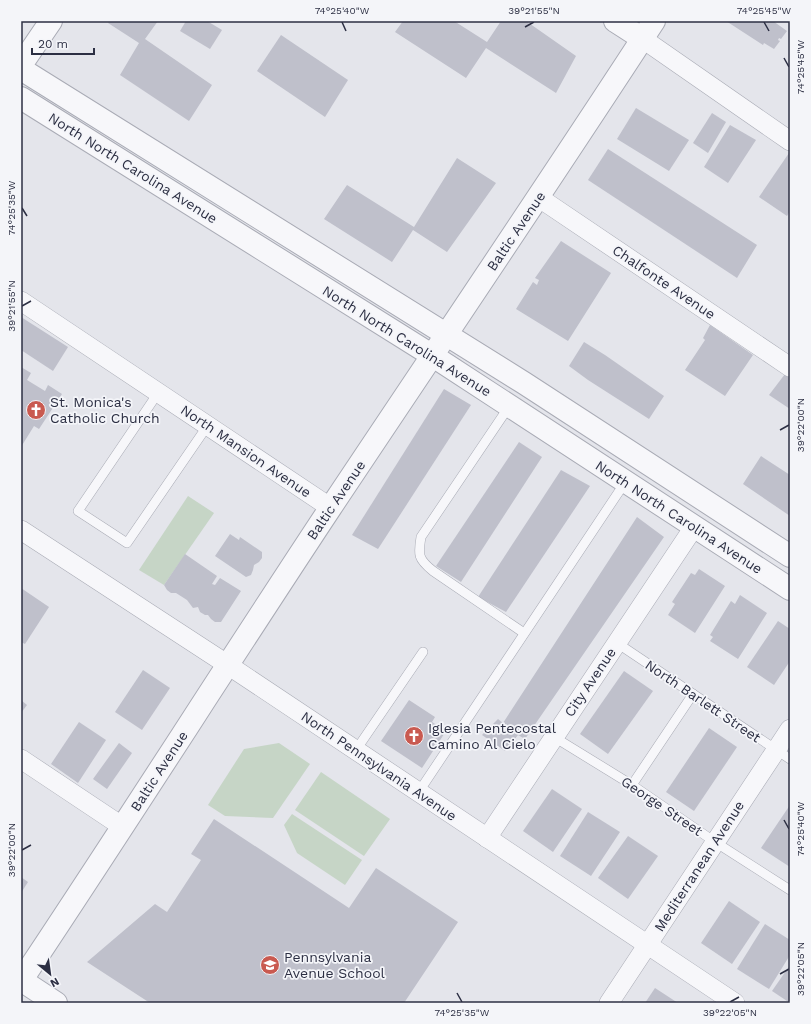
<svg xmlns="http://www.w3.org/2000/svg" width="811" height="1024" viewBox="0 0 811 1024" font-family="'Work Sans',sans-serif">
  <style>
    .green { fill: #c6d5c6 }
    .building { fill: #bfc0cb }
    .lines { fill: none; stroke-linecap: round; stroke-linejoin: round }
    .service-casing { stroke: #a9abb5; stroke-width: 10 }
    .minor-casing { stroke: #a9abb5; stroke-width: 20 }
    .tertiary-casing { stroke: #a9abb5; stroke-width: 24 }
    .service { stroke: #f7f7fa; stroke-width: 9 }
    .minor { stroke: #f7f7fa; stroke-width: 19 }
    .tertiary { stroke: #f7f7fa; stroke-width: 22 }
    .ticks { fill: none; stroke: #2c2f43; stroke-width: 1.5 }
    .labels { text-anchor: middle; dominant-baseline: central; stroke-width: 3.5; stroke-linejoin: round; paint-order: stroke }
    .street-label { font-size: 14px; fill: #2c2f43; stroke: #f4f5f9 }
    .poi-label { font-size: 14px; fill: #2c2f43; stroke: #f4f5f9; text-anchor: start }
    .neatline { fill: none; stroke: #2c2f43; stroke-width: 1.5 }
    .ticks-label { font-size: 10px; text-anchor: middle; fill: #2c2f43 }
  </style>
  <rect width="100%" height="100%" fill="#e4e5eb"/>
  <g class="green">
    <polygon points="188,496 214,513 164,585 139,570"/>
    <polygon points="279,743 310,764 273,818 225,816 208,805 244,749"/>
    <polygon points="321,772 390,819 364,856 295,810"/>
    <polygon points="292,814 362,860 345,885 297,853 284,825"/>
  </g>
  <g class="building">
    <polygon points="109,21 158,21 145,39 212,85 189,121 120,75 139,43 108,23"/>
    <polygon points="186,21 207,21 222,30 210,49 180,31"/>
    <polygon points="403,21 454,21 487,42 501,21 526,21 576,56 556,93 486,48 466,78 395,32"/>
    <polygon points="726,21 773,21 787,31 781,39 779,38 778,40 780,41 774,49 764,43 763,45"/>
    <polygon points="281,35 348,80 325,117 257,71"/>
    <polygon points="636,108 689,140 669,171 617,139"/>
    <polygon points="712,113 726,122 708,153 693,143"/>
    <polygon points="730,125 756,140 728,183 704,167"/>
    <polygon points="608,149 757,245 737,278 588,180"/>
    <polygon points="789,153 790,154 790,211 787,216 759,197"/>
    <polygon points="457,158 496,183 447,252 413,230 392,262 324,219 347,185 414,227"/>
    <polygon points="561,241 611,273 568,341 516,309 533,282 537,285 539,280 535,278"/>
    <polygon points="21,317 68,347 53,371 21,350"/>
    <polygon points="710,325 753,355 725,396 685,370 705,340 703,338"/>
    <polygon points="584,342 605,355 664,396 649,419 588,380 569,366"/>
    <polygon points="21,367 31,373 27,380 45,391 48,385 62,394 39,429 34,426 21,447"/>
    <polygon points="785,374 790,377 790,409 769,395"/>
    <polygon points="444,389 471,405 378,549 352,535"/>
    <polygon points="519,442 542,457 461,582 436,566"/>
    <polygon points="761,456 790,475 790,516 743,484"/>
    <polygon points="561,470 590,486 506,612 478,597"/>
    <polygon points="637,517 664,537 525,739 518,735 505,751 482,735 498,719 503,723"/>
    <polygon points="230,534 239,540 240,537 262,552 262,558 259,562 254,565 253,570 251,575 246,577 215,556"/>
    <polygon points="185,554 217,576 212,584 215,585 220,578 241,591 221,622 215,622 211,619 208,615 205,615 200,612 198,607 193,608 187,600 176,593 171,593 167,590 164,585"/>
    <polygon points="699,569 725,586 695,633 668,615 675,604 672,602 691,573 695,575"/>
    <polygon points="21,588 49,607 25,644 21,642"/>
    <polygon points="740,595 767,613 738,659 710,641 713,637 710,635 731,601 735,604"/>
    <polygon points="778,621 790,629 790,661 774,685 747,667"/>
    <polygon points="143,670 170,688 142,730 115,712"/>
    <polygon points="624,671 653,691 608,754 580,734"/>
    <polygon points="21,700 27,705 21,713"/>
    <polygon points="409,700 435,717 432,722 446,731 422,768 381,741"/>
    <polygon points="79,722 106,740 78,783 51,764"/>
    <polygon points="709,728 737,747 694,811 666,792"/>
    <polygon points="119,743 132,753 107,789 93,779"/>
    <polygon points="552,789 582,809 553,852 523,831"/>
    <polygon points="790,805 790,867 761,848"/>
    <polygon points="588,812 620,832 591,876 560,856"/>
    <polygon points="214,819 349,908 376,868 458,922 404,1003 150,1003 87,962 155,904 167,912 201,860 191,854"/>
    <polygon points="628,836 658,856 628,899 598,878"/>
    <polygon points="21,877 28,882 21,893"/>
    <polygon points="729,901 760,922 732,964 701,943"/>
    <polygon points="765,924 790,940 790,955 769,989 737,969"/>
    <polygon points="790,965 790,1003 772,991"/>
    <polygon points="655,988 678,1003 645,1003"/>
  </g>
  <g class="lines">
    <defs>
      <g id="service">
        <polyline points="158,393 78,511 127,543 208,425"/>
        <path d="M510 405 421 537C418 555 418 559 433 571L524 633"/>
        <polyline points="617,643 790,759"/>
        <polyline points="554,737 632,785 715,842 790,890"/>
        <polyline points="356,750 423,652"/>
        <polyline points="632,785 693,694"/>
        <polyline points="418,793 626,481"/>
      </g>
      <g id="minor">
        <polyline points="643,39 790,141"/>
        <polyline points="538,197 790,367"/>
        <polyline points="21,301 331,508"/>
        <polyline points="21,530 228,665 735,1003"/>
        <polyline points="21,759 123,827"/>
        <polyline points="487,838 694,527"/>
        <polyline points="609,1003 790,729"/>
      </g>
      <g id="tertiary">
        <polyline points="615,21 643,39"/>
        <polyline points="21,65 51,21"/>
        <polyline points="21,69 524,383 790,556"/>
        <polyline points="21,98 433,356 790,589"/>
        <polyline points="21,980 56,1003"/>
        <path d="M21 981C126 824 227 664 331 507 439 345 548 184 654 21"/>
      </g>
    </defs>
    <use href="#service" class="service-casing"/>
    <use href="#minor" class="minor-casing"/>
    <use href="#tertiary" class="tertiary-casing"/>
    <use href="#service" class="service"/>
    <use href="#minor" class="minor"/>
    <use href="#tertiary" class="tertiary"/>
  </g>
  <path class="ticks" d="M342 22 346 31M764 22 769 31M525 27 534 22M784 58 789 67M22 208 27 216M22 306 31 301M780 430 789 425M784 820 789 829M22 850 31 845M780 974 789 969M457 993 462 1002M730 1002 739 997"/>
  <defs>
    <symbol id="church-disc" viewBox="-11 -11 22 22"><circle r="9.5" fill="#c95a50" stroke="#f4f5f9"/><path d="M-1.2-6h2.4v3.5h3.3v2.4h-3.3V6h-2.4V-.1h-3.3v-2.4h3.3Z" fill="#fff"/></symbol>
    <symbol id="school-disc" viewBox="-11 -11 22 22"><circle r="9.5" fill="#c95a50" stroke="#f4f5f9"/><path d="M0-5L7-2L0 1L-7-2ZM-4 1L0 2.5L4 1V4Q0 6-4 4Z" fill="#fff"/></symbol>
  </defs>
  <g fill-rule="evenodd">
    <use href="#church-disc" x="25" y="399" width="22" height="22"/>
    <use href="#church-disc" x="403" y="725" width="22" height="22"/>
    <use href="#school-disc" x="259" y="954" width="22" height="22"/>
  </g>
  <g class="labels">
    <g class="street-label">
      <text transform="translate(133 168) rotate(32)">North North Carolina Avenue</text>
      <text transform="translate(516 231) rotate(-56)">Baltic Avenue</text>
      <text transform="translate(664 282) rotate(34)">Chalfonte Avenue</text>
      <text transform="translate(407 341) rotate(32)">North North Carolina Avenue</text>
      <text transform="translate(246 451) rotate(34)">North Mansion Avenue</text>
      <text transform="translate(336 500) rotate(-56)">Baltic Avenue</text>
      <text transform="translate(679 517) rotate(33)">North North Carolina Avenue</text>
      <text transform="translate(590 682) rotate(-56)">City Avenue</text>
      <text transform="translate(703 701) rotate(34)">North Barlett Street</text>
      <text transform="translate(379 766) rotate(34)">North Pennsylvania Avenue</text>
      <text transform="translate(159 771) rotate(-57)">Baltic Avenue</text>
      <text transform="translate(662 806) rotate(34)">George Street</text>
      <text transform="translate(699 866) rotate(-57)">Mediterranean Avenue</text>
    </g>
    <g class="poi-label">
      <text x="50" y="402">St. Monica's<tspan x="50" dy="16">Catholic Church</tspan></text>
      <text x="428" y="728">Iglesia Pentecostal<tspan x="428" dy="16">Camino Al Cielo</tspan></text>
      <text x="284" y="957">Pennsylvania<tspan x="284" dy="16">Avenue School</tspan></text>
    </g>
  </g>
  <rect width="811" height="1024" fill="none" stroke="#f4f5f9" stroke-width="44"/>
  <g transform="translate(50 974) rotate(151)" stroke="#f4f5f9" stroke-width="3" paint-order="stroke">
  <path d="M0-3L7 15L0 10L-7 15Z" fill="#2c2f43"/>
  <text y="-6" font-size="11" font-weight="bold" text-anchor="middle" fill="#2c2f43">N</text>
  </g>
  <path d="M32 48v6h62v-6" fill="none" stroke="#2c2f43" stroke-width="2"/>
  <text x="38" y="48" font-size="12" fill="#2c2f43" stroke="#f4f5f9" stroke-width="3" paint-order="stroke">20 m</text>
  <rect x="22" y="22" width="767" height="980" class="neatline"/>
  <g class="ticks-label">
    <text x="342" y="14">74°25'40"W</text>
    <text x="534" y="14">39°21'55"N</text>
    <text x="764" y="14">74°25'45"W</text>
    <text transform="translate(800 67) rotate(-90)" y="4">74°25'45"W</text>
    <text transform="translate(11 208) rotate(-90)" y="4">74°25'35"W</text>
    <text transform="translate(11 306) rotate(-90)" y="4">39°21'55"N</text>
    <text transform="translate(800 425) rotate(-90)" y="4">39°22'00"N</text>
    <text transform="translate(800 829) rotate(-90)" y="4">74°25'40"W</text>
    <text transform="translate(11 850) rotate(-90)" y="4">39°22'00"N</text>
    <text transform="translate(800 969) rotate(-90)" y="4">39°22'05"N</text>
    <text x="462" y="1016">74°25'35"W</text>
    <text x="730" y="1016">39°22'05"N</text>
  </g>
</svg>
